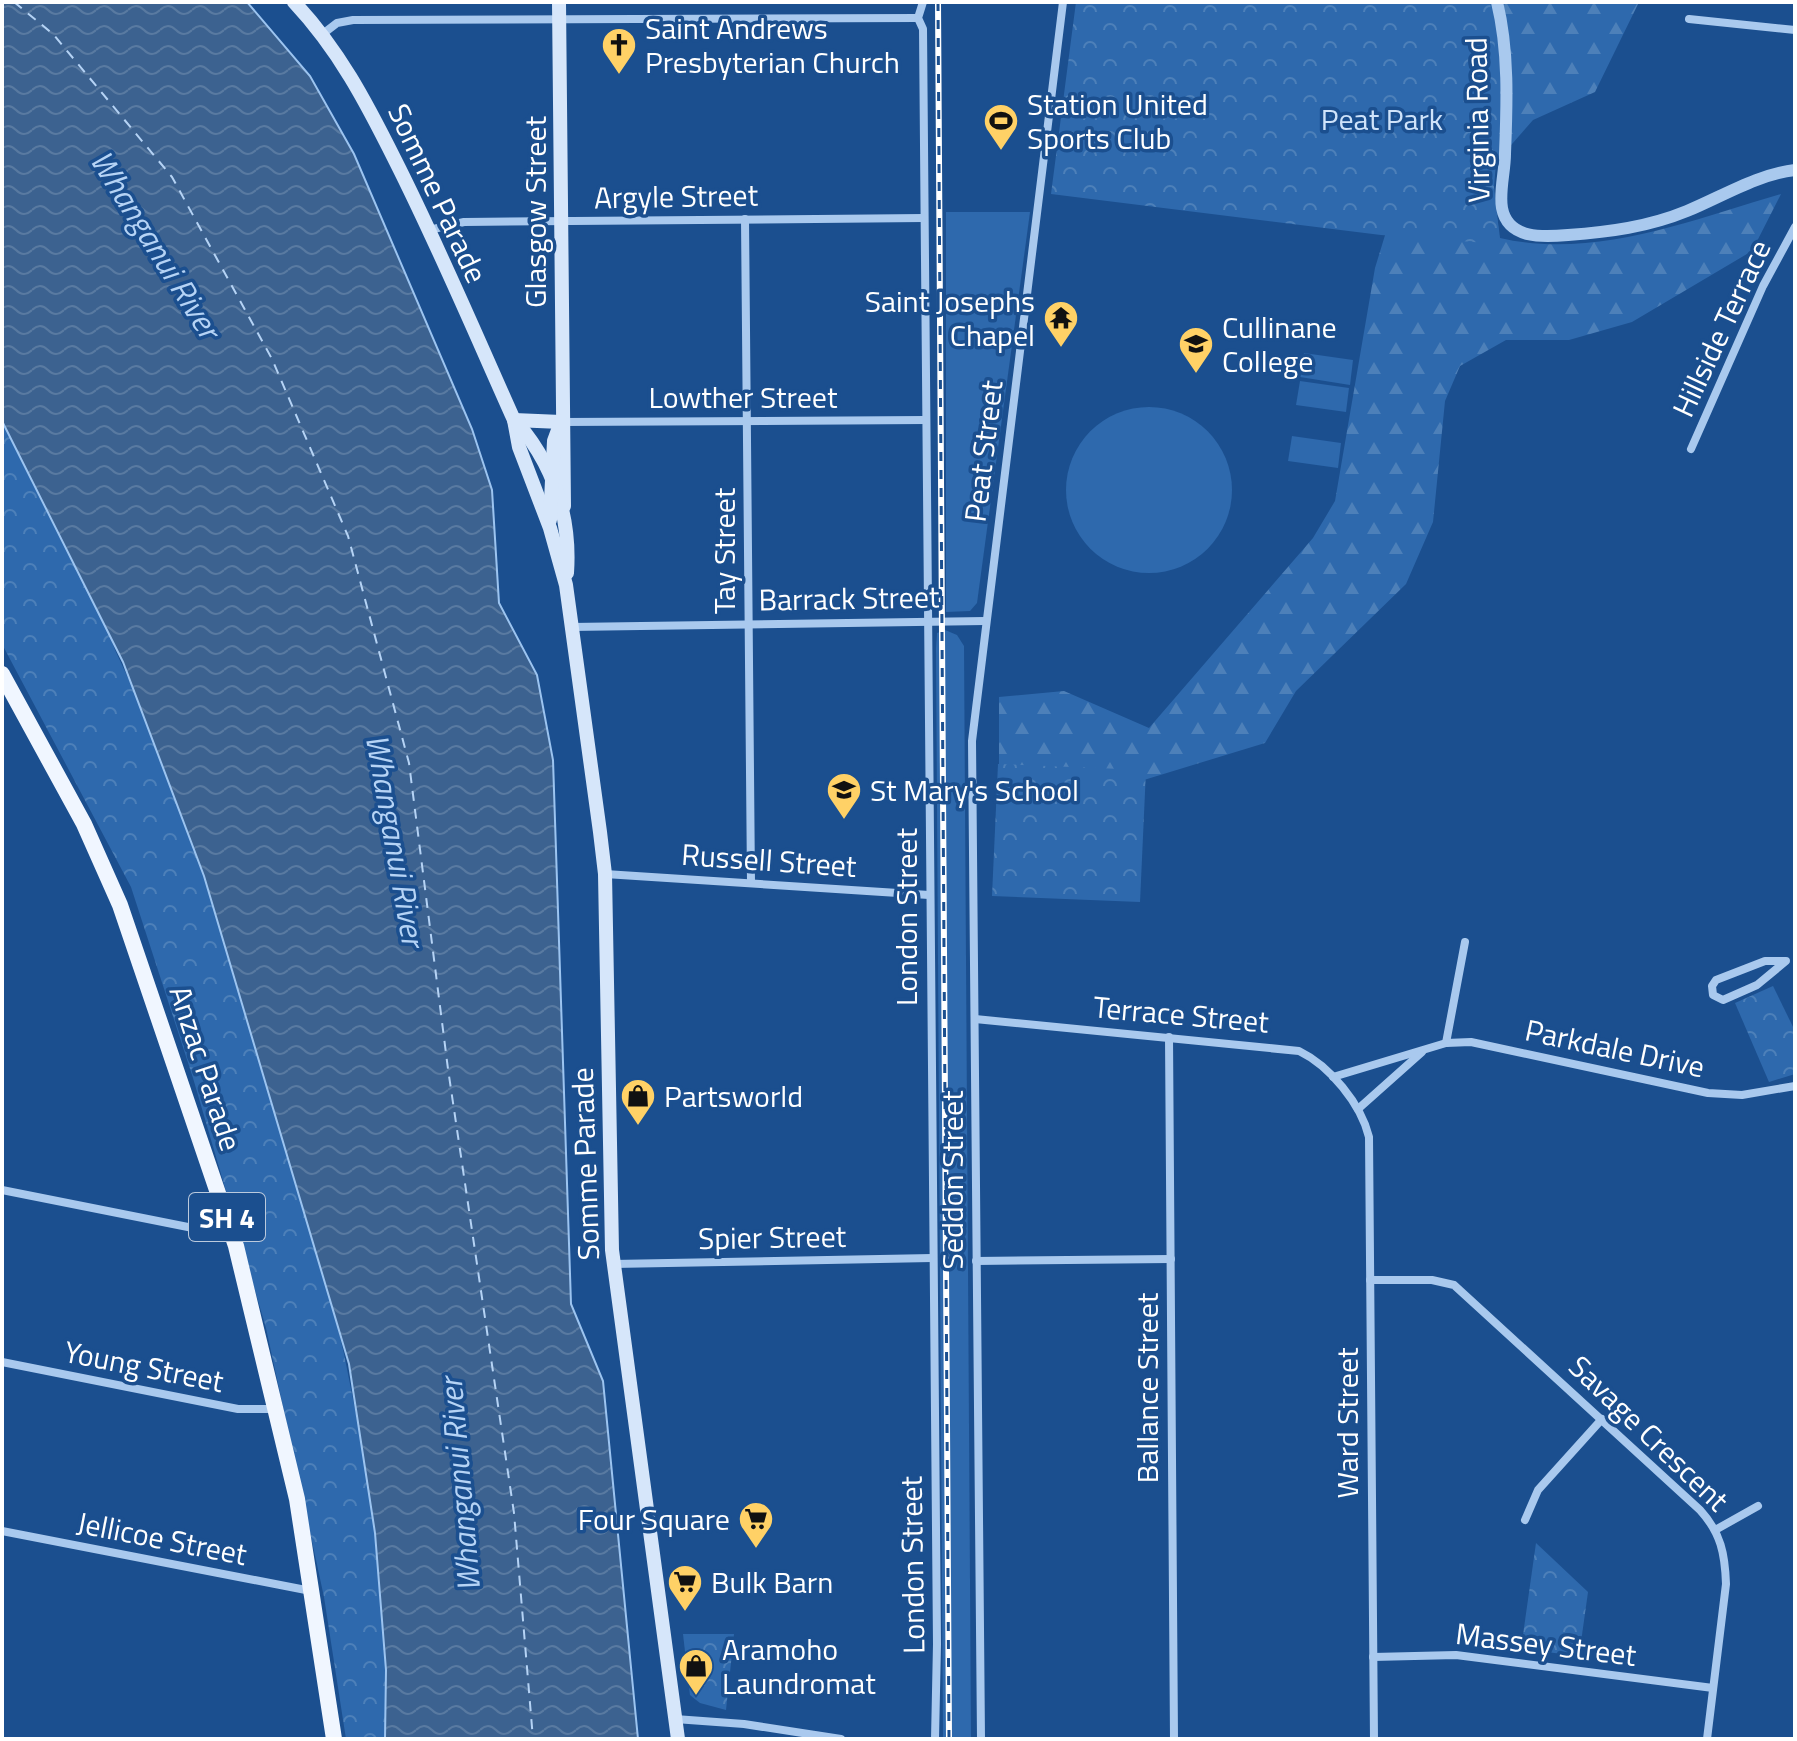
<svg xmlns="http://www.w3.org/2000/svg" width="1797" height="1741" viewBox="0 0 1797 1741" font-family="'Titillium Web',sans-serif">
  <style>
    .grass { fill: #2e69ad }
    .forest { fill: url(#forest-firs) }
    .park { fill: url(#park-crowns) }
    .water { fill: url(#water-waves); stroke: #9cc4f0; stroke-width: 2 }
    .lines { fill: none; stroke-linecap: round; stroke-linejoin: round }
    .ferry { stroke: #b5d3f5; stroke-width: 2; stroke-dasharray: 10 8; stroke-linecap: butt }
    .minor { stroke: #a9c9ee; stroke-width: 8 }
    .tertiary { stroke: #a9c9ee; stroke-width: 12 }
    .secondary { stroke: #d6e6fa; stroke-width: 14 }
    .primary { stroke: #f0f6ff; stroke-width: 16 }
    .rail-casing { stroke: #fff; stroke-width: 6 }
    .rail { stroke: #1b4f8f; stroke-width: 3; stroke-dasharray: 9; stroke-linecap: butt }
    .labels { text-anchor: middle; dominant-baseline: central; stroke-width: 7; stroke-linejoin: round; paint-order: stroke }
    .shield { fill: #1b4f8f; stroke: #bbcadd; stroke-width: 2 }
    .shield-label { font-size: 28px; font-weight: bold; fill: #fff }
    .poi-label { font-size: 30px; fill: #fff; stroke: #1b4f8f; text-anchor: start }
    .park-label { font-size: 30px; fill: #cfe3fa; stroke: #1b4f8f }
    .street-label { font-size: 30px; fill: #fff; stroke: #1b4f8f }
    .water-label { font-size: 32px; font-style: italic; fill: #b5d3f5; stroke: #1b4f8f }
  </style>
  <defs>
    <pattern id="forest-firs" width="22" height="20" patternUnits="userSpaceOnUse" patternTransform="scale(2)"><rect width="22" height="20" fill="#2e69ad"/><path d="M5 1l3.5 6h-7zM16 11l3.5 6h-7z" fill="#4d80b9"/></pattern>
    <pattern id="park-crowns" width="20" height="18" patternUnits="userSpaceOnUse" patternTransform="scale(2)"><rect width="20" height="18" fill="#2e69ad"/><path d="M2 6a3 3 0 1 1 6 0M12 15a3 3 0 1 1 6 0" fill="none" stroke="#4d80b9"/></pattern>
    <pattern id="water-waves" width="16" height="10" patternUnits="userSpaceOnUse" patternTransform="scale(2)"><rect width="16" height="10" fill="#3c6290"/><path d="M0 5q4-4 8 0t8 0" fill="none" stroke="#597aa1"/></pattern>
  </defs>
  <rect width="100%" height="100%" fill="#1b4f8f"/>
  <g class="grass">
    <polygon points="946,212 1030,212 977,603 970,611 946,612"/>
    <polygon points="1304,353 1353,360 1350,385 1300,377"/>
    <polygon points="1300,381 1349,388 1346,412 1296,405"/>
    <circle cx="1149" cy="490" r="83"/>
    <polygon points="1292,436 1341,443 1338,468 1288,461"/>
    <polygon points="945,630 957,635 964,646 971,1739 943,1738 936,648 937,633"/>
  </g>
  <path class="forest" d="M1423 2H1639L1595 92 1533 120 1491 168 1500 238C1593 260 1692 220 1781 194L1752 251 1632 322 1569 340H1506L1460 366 1445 401 1433 522 1406 584 1296 691 1265 743 1134 783 999 772V697L1064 691 1149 728 1313 538 1335 501 1375 268 1397 196Z"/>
  <g class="park">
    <polygon points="1076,2 1490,2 1501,102 1494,187 1500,244 1381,235 1051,194"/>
    <polygon points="2,402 68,522 115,650 170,768 297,1155 344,1354 386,1565 395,1739 346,1739 324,1597 266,1328 193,1078 131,887 2,644"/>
    <polygon points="998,764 1146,770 1140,902 992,896"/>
    <polygon points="1773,986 1795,1031 1795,1074 1769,1082 1735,1003"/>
    <polygon points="1536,1543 1588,1592 1579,1656 1521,1649"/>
    <polygon points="683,1634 734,1634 726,1710 700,1703 690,1695"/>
  </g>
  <polygon class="water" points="2,2 247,2 310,76 354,154 472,429 492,490 499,603 537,675 553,760 571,1304 603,1381 638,1739 385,1739 386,1670 375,1533 349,1364 204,876 123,662 2,421"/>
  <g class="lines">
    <polyline class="ferry" points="14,2 53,34 172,177 272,359 348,536 409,763 448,1069 514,1513 533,1739"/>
    <g class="minor">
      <polyline points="923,2 918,18 923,29 937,1644 935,1739"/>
      <polyline points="1689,19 1795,30"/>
      <polyline points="324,33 337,23 353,20 918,18"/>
      <polyline points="745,219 751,883"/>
      <polyline points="429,230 464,222 924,218"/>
      <polyline points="562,422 926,420"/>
      <polyline points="1691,449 1763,286 1795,227"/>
      <polyline points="571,627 985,621"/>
      <polyline points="605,874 929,895"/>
      <polygon points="1765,961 1786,961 1757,985 1723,1000 1713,995 1712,986 1716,980"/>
      <path d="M975 1019 1299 1051C1330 1066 1361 1104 1369 1137L1374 1739"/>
      <polyline points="1169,1037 1174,1739"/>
      <polyline points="1446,1043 1465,942"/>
      <polyline points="1333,1077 1446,1043 1471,1042 1708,1093 1742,1095 1795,1086"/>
      <polyline points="1358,1109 1422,1052"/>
      <polyline points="2,1190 213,1232 230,1230"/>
      <polyline points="976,1261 1171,1259"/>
      <polyline points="613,1264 932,1258"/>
      <path d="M1370 1280H1432L1454 1285 1700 1510C1721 1533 1725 1554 1726 1584L1707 1739"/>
      <polyline points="2,1362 238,1409 276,1409"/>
      <polyline points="1525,1520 1538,1490 1602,1419"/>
      <polyline points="1717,1529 1758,1506"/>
      <polyline points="2,1531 311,1591"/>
      <polyline points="1373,1657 1456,1655 1713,1688"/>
      <polyline points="675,1719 744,1724 841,1739"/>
      <polyline points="981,1739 972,741 1063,2"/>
    </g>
    <path class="tertiary" d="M1497 2C1509 51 1507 104 1505 154 1505 171 1499 192 1502 208 1508 240 1544 237 1568 235 1609 232 1648 227 1687 211 1721 197 1758 174 1795 170"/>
    <g class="secondary">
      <path d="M294 2C339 50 366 102 395 160 438 245 475 333 514 420L519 447 550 528 566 585 600 832 605 874 612 1250 678 1739"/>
      <polyline points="559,2 564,506"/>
      <polyline points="514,420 561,422"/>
      <path d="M515 420C553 464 571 515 567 573"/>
      <polyline points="550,520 554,441 561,422"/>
    </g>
    <polyline class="primary" points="2,674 84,824 120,905 236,1246 297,1499 334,1739"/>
    <defs>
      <polyline id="rail" points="938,2 949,1739"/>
    </defs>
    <use href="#rail" class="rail-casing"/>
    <use href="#rail" class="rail"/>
  </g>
  <defs>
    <symbol id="church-pin" viewBox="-11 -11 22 30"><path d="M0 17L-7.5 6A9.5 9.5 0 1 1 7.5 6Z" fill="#ffd166" stroke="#1b4f8f"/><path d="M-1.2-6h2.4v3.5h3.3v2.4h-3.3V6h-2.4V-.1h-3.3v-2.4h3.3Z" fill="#111"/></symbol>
    <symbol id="stadium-pin" viewBox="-11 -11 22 30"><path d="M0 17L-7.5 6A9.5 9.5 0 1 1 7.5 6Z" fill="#ffd166" stroke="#1b4f8f"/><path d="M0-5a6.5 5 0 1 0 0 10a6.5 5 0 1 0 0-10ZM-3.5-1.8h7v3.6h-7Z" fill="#111"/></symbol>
    <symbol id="temple-pin" viewBox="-11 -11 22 30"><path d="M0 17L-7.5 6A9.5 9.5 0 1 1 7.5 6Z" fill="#ffd166" stroke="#1b4f8f"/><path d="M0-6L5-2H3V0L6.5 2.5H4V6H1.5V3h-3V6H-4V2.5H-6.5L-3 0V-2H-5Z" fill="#111"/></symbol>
    <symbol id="school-pin" viewBox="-11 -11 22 30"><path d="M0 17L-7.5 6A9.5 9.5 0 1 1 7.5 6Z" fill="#ffd166" stroke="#1b4f8f"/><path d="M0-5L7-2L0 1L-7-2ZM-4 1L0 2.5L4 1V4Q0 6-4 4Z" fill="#111"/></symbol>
    <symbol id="shop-pin" viewBox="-11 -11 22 30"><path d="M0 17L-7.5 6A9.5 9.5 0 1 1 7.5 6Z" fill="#ffd166" stroke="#1b4f8f"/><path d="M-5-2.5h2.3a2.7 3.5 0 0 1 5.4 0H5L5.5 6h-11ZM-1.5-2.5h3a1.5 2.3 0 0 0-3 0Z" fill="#111"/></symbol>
    <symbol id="supermarket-pin" viewBox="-11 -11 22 30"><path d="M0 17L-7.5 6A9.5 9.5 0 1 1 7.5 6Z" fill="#ffd166" stroke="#1b4f8f"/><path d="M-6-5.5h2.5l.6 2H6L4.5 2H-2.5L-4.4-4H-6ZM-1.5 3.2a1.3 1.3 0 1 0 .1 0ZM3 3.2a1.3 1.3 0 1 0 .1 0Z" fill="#111"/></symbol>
  </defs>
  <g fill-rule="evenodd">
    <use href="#church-pin" x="599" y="25" width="40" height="54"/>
    <use href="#stadium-pin" x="981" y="101" width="40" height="54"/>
    <use href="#temple-pin" x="1041" y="298" width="40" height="54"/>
    <use href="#school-pin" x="1176" y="324" width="40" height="54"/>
    <use href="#school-pin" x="824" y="770" width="40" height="54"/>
    <use href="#shop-pin" x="618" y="1076" width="40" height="54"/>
    <use href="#supermarket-pin" x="736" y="1499" width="40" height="54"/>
    <use href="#supermarket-pin" x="665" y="1562" width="40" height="54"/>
    <use href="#shop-pin" x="676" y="1646" width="40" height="54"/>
  </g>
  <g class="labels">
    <rect class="shield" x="189" y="1193" width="76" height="48" rx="6"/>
    <g class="shield-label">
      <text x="227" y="1217">SH 4</text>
    </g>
    <g class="poi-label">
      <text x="645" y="28">Saint Andrews<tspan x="645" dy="34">Presbyterian Church</tspan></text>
      <text x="1027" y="104">Station United<tspan x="1027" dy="34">Sports Club</tspan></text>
      <text x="1035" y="301" text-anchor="end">Saint Josephs<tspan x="1035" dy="34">Chapel</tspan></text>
      <text x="1222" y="327">Cullinane<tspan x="1222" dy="34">College</tspan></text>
      <text x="870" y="790">St Mary's School</text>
      <text x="664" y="1096">Partsworld</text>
      <text x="730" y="1519" text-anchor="end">Four Square</text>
      <text x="711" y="1582">Bulk Barn</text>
      <text x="722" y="1649">Aramoho<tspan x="722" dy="34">Laundromat</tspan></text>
    </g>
    <g class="park-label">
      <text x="1382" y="119">Peat Park</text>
    </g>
    <g class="street-label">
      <text transform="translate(1477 120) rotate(-91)">Virginia Road</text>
      <text transform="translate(438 193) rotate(65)">Somme Parade</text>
      <text transform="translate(676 196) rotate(-1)">Argyle Street</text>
      <text transform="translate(535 212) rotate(-90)">Glasgow Street</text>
      <text transform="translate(1721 328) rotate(-65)">Hillside Terrace</text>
      <text x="743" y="397">Lowther Street</text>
      <text transform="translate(983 451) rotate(-83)">Peat Street</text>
      <text transform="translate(724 551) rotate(-90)">Tay Street</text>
      <text transform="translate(849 598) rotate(-1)">Barrack Street</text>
      <text transform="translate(769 860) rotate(4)">Russell Street</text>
      <text transform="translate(906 917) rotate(-90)">London Street</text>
      <text transform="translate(1181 1014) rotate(5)">Terrace Street</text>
      <text transform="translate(1615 1048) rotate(12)">Parkdale Drive</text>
      <text transform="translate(206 1068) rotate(72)">Anzac Parade</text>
      <text transform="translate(585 1164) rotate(-92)">Somme Parade</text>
      <text transform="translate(952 1180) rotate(-90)">Seddon Street</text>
      <text transform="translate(772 1237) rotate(-1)">Spier Street</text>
      <text transform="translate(144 1366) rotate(11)">Young Street</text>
      <text transform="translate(1147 1388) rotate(-90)">Ballance Street</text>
      <text transform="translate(1347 1423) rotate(-90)">Ward Street</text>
      <text transform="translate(1649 1433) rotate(44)">Savage Crescent</text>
      <text transform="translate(162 1538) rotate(11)">Jellicoe Street</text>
      <text transform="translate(912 1565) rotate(-91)">London Street</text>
      <text transform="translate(1546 1644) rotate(7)">Massey Street</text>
    </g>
    <g class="water-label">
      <text transform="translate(156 244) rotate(58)">Whanganui River</text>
      <text transform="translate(396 840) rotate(80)">Whanganui River</text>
      <text transform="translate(459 1485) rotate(-95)">Whanganui River</text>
    </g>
  </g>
  <rect width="1797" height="1741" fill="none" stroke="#ffffff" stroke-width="8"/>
</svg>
